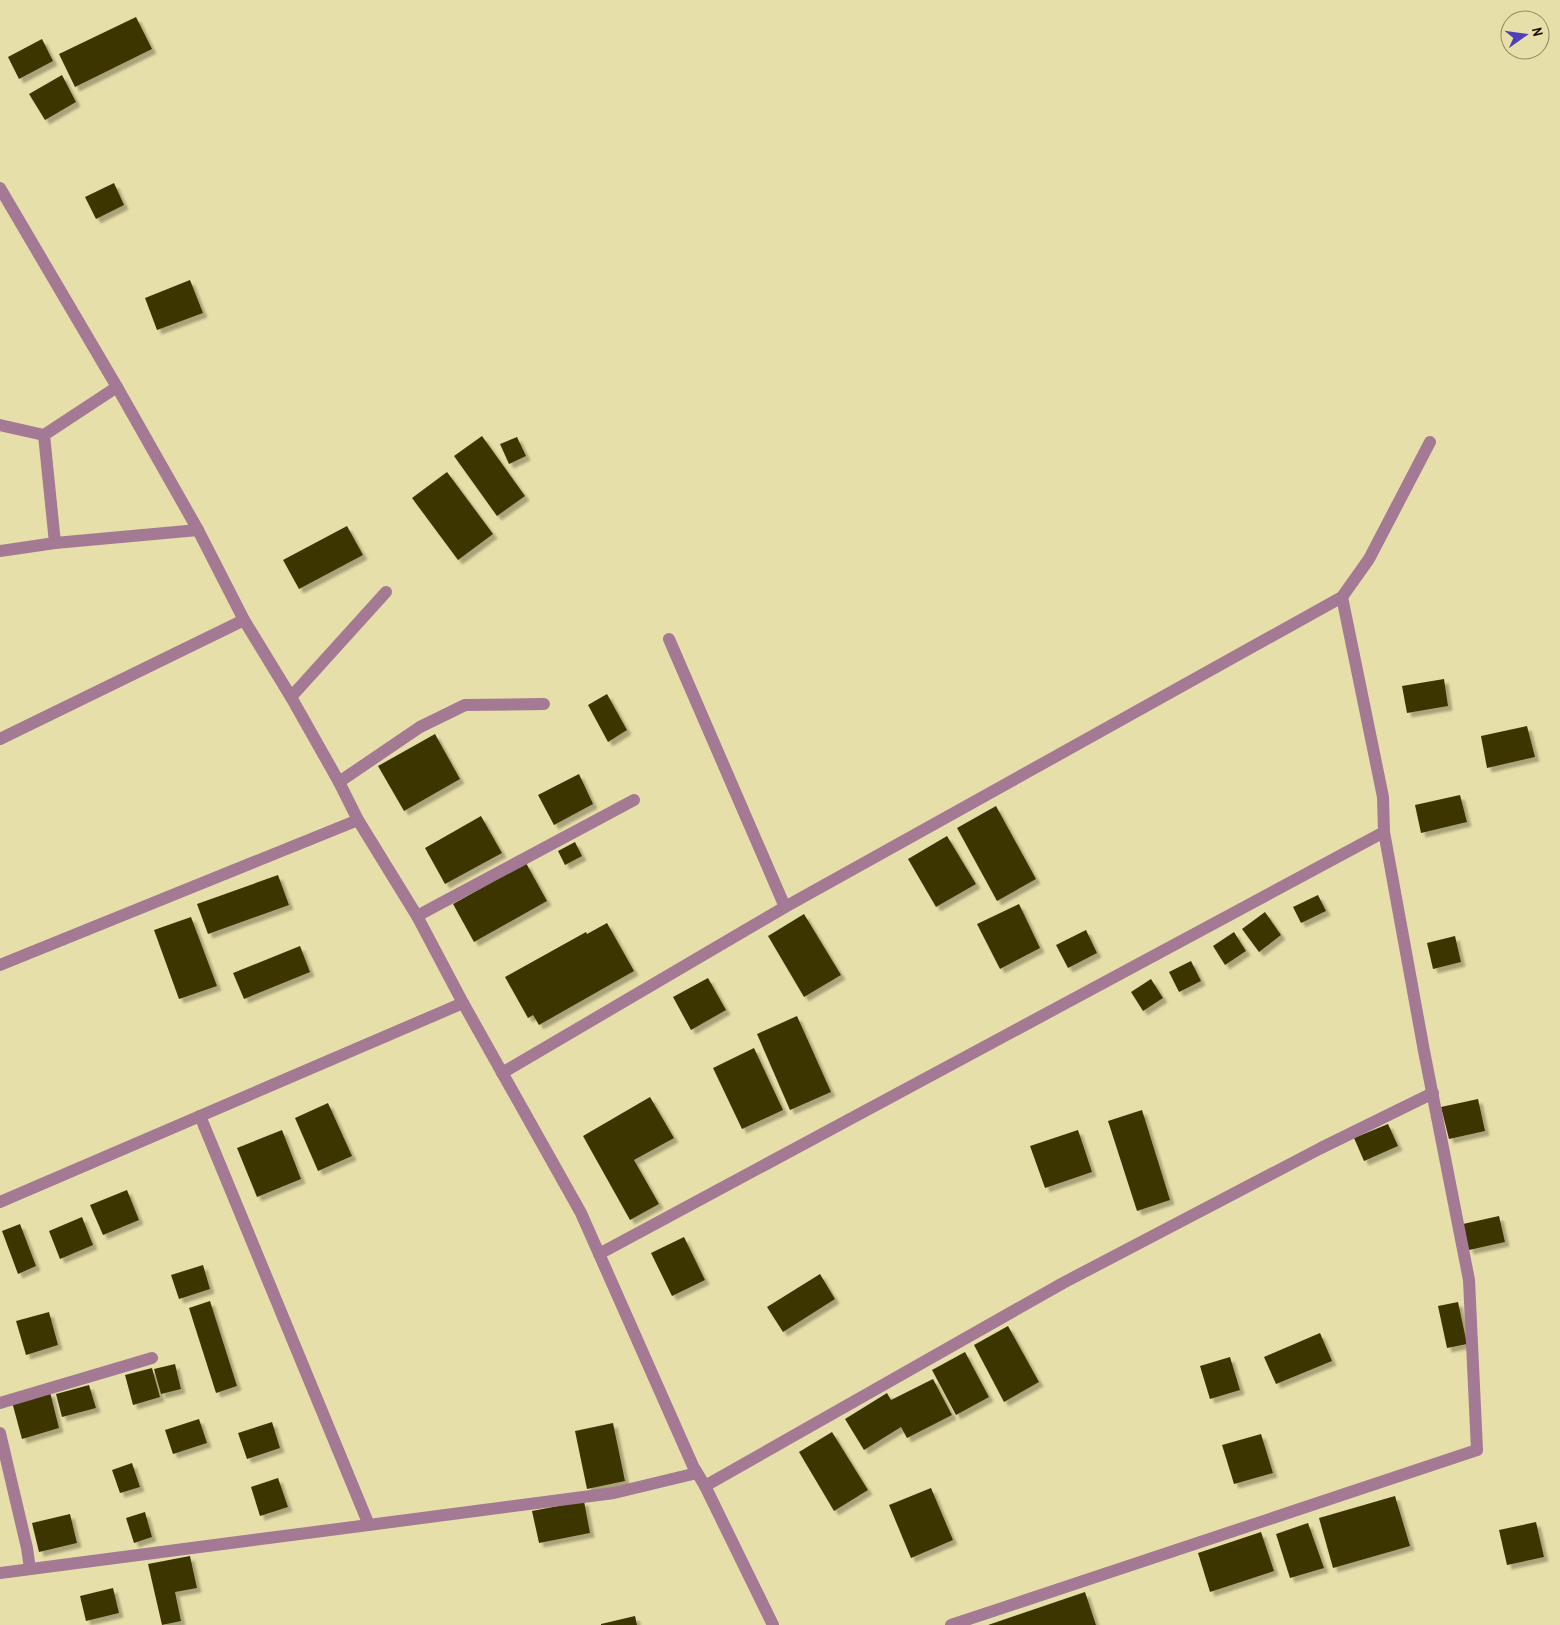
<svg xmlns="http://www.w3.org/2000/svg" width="1560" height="1625" viewBox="0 0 1560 1625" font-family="'Archivo Narrow',sans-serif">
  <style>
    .building { fill: #3e3600; filter: url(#shadow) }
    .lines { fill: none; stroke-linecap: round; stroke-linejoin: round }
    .service { stroke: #a37994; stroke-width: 12 }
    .minor { stroke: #a37994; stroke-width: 12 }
  </style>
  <defs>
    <filter id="shadow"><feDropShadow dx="4.5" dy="4.5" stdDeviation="1" flood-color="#0004"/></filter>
  </defs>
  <rect width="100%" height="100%" fill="#e7dfa9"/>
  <g class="building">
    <polygon points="136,17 152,49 75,87 59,54"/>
    <polygon points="42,39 53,61 19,79 8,57"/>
    <polygon points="62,75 76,102 45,120 29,94"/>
    <polygon points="114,183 124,205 96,219 85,197"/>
    <polygon points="190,280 203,313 157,330 145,298"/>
    <polygon points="482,436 525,496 497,516 454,456"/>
    <polygon points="517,437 526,456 509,464 500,444"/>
    <polygon points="447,472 493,534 458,560 412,498"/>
    <polygon points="347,526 363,555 299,589 283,560"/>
    <polygon points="1444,679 1448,706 1407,713 1402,686"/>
    <polygon points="607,694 627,730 608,742 588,705"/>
    <polygon points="1527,726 1535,757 1487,768 1481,736"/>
    <polygon points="435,734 460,779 404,811 378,766"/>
    <polygon points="579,774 593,804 554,825 538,795"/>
    <polygon points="1460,795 1467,822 1421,833 1415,805"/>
    <polygon points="996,806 1036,879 997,901 957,828"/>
    <polygon points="481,816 502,853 445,884 425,848"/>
    <polygon points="947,836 976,884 936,907 908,859"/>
    <polygon points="575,842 582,856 565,865 558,851"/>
    <polygon points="526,863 547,901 474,942 453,904"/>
    <polygon points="278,875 289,905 208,934 197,904"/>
    <polygon points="1318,895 1326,911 1301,923 1293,907"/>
    <polygon points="1019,904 1040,948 1000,969 977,924"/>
    <polygon points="1265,912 1281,935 1259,952 1242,929"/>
    <polygon points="804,914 841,975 804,997 768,936"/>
    <polygon points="191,917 217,986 179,999 154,930"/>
    <polygon points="607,923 634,971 539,1025 533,1015 528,1018 505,977 586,932 587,934"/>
    <polygon points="1086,930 1097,953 1068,968 1056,945"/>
    <polygon points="1234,932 1246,951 1225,965 1213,946"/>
    <polygon points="1455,936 1461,962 1433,969 1427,943"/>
    <polygon points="300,946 310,972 244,999 233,973"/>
    <polygon points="1191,961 1201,981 1179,992 1169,972"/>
    <polygon points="708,978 726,1010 691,1030 673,997"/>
    <polygon points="1151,979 1163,998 1143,1011 1131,992"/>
    <polygon points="797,1016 831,1092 790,1110 757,1034"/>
    <polygon points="754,1048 783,1110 742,1129 713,1068"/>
    <polygon points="650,1097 674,1138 634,1160 659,1204 630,1220 583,1136"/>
    <polygon points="1478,1099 1485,1131 1449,1139 1441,1107"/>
    <polygon points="328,1103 352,1156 318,1171 295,1118"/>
    <polygon points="1142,1110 1170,1200 1137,1211 1108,1121"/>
    <polygon points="1388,1124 1398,1146 1364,1161 1354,1138"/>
    <polygon points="282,1130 301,1179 257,1197 237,1148"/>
    <polygon points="1078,1130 1092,1172 1045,1188 1030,1146"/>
    <polygon points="127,1190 139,1220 103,1235 90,1205"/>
    <polygon points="1499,1216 1505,1242 1469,1250 1463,1224"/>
    <polygon points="82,1217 93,1245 60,1259 49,1231"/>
    <polygon points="20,1224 36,1266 18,1274 2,1231"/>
    <polygon points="684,1237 705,1280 672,1296 651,1253"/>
    <polygon points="203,1265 210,1289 179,1299 171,1275"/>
    <polygon points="820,1274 835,1299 783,1332 767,1307"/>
    <polygon points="210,1301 237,1386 216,1393 189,1308"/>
    <polygon points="1458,1302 1467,1344 1447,1348 1438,1306"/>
    <polygon points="49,1312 58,1345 26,1355 16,1321"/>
    <polygon points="1008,1326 1039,1382 1004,1402 974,1345"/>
    <polygon points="1320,1333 1332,1361 1276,1384 1264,1357"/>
    <polygon points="965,1352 989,1397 956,1415 932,1370"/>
    <polygon points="1230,1357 1240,1390 1210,1399 1200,1366"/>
    <polygon points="175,1364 181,1389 161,1394 154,1369"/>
    <polygon points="152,1368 160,1397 133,1405 125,1375"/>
    <polygon points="933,1379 952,1415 907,1438 901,1427 864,1450 845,1419 887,1393 891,1400"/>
    <polygon points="89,1385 96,1408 62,1417 56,1394"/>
    <polygon points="50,1392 59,1428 22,1439 12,1402"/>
    <polygon points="199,1419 207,1443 173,1454 165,1430"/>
    <polygon points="272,1422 280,1448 247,1459 238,1433"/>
    <polygon points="613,1423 625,1481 587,1489 575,1431"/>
    <polygon points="832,1432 868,1490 834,1511 799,1452"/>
    <polygon points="1261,1434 1273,1473 1234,1484 1222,1445"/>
    <polygon points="132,1463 140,1487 120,1493 112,1470"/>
    <polygon points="278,1478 288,1507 260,1516 251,1487"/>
    <polygon points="931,1488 953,1540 911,1558 889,1505"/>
    <polygon points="1395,1496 1410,1546 1333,1568 1319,1518"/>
    <polygon points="584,1501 590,1533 539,1543 532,1511"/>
    <polygon points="145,1512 152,1537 134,1543 126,1518"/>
    <polygon points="70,1514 77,1543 39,1552 32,1523"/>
    <polygon points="1536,1522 1544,1557 1507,1565 1499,1530"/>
    <polygon points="1308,1523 1324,1568 1290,1578 1276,1534"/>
    <polygon points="1261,1532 1274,1571 1210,1592 1198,1553"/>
    <polygon points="190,1556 197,1588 175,1592 181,1621 162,1625 148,1564"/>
    <polygon points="113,1588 119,1613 86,1621 80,1596"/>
    <polygon points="1085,1592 1096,1625 988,1625"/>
    <polygon points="635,1616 637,1625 601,1625 601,1624"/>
  </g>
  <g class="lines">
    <polyline class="service" points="669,639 785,907"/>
    <g class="minor">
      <polyline points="0,188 117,387 198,530 244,620 291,697 339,782 358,820 417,916 463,1003 581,1213 693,1466 705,1486 773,1625"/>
      <polyline points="0,425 44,435 117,387"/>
      <polyline points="44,435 55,543"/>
      <polyline points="0,551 55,543 198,530"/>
      <polyline points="291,697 386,592"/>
      <polyline points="0,739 244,620"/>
      <polyline points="339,782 420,727 465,705 544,704"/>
      <polyline points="417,916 634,800"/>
      <polyline points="0,965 358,820"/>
      <polyline points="502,1073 785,907 1342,597 1369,559 1430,442"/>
      <polyline points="200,1116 369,1525"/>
      <polyline points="0,1202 463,1003"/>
      <polyline points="599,1254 1384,832"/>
      <polyline points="0,1403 152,1358"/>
      <polyline points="0,1433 27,1548 30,1569"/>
      <polyline points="705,1486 1063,1283 1321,1148 1433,1093"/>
      <polyline points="0,1573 614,1493 697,1473"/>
      <polyline points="951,1625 1477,1450 1469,1280 1424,1051 1384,832 1383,797 1342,597"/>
    </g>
  </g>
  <g transform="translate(1525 35) rotate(76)"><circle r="24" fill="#e7dfa9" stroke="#938d65"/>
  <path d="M0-4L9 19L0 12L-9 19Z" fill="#4c41b8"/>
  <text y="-8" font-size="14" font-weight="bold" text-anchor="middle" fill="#141100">N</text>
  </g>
</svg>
